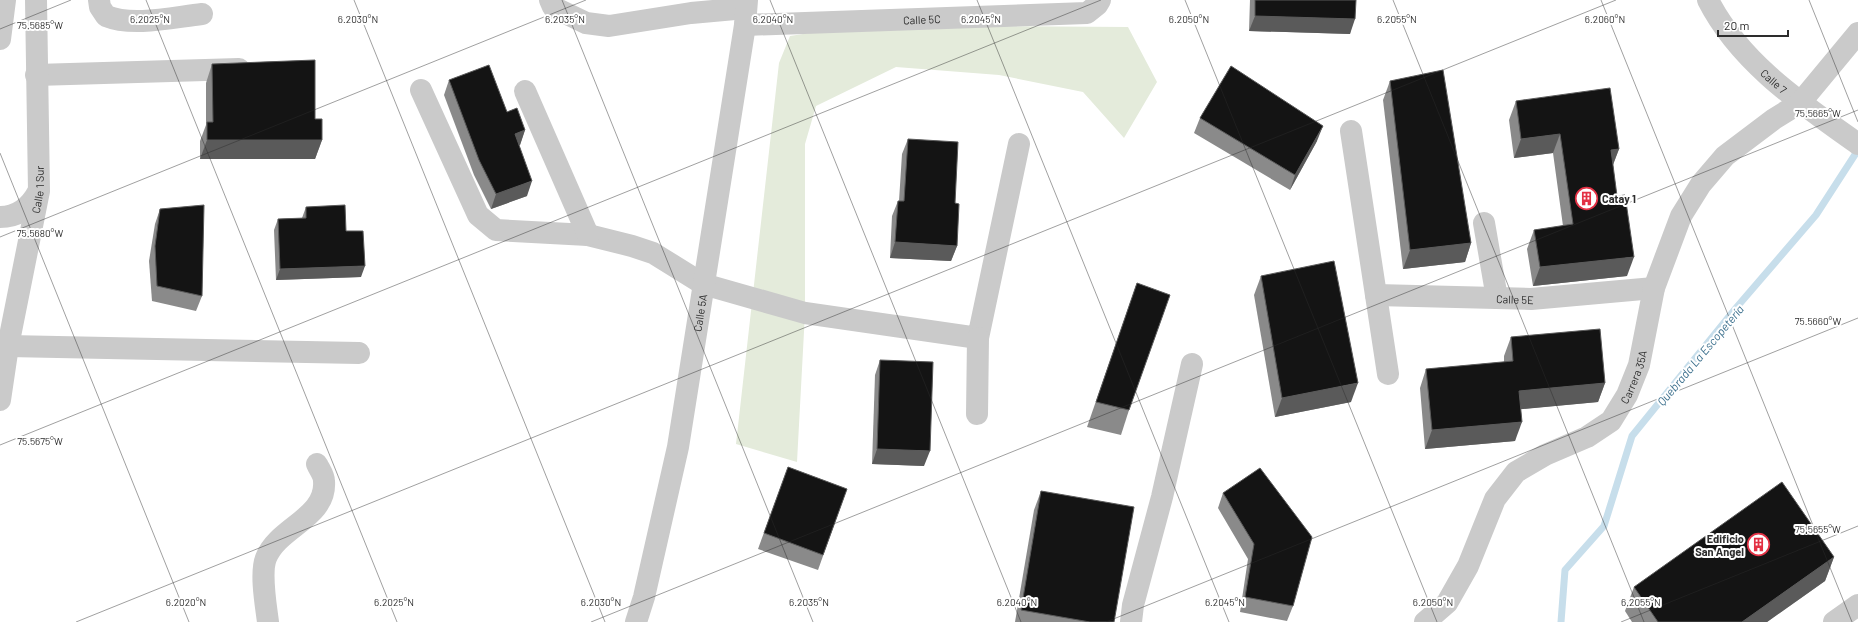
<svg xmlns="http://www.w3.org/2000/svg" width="1858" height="622" viewBox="0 0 1858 622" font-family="Barlow,sans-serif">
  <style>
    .green { fill: #e4ebdb }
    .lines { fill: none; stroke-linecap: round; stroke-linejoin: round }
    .stream { stroke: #c7deeb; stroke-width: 7 }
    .minor { stroke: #cacaca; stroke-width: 22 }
    .wall { fill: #8a8a8a }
    .shaded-wall { fill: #5a5a5a }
    .building { fill: #141414; stroke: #5a5a5a }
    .ticks { fill: none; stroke: #2d2d2d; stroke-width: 1; stroke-opacity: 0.45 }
    .labels { text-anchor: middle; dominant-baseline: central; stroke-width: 4; stroke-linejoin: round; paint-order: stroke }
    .street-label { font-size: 11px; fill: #2d2d2d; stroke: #fff }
    .poi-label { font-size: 11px; font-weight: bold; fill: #2d2d2d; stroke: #fff; text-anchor: start }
    .water-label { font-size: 12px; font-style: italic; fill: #3d718e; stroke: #fff }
    .ticks-label { font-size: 10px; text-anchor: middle; fill: #2d2d2d; stroke: #fff; stroke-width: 4; stroke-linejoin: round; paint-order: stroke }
  </style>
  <rect width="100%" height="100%" fill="#fff"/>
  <polygon class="green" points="862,25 1128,27 1157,82 1124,138 1083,92 999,75 896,67 816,106 805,144 805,313 797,462 736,444 779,63 790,36"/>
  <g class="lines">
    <polyline class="stream" points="1561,622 1565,570 1604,526 1632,436 1736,308 1816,215 1858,150"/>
    <g class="minor">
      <path d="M99 0 100 7 106 16C133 27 174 17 202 14"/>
      <polyline points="550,0 553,7 586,23 609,26 691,13 746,8"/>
      <path id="s1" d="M1708 0C1740 63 1802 104 1858 144"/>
      <path id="s2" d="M745 25 1087 13 1097 5 1100 0"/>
      <polyline points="0,39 5,0"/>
      <polyline points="36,75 239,69"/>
      <polyline points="421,90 478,215 496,230 588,235 632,246 653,253 703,284 805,313 978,338 1019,144"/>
      <polyline points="525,91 588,235"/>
      <polyline points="1351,131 1388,374"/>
      <path d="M0 217C18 217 30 207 38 192"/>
      <polyline points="1484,223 1497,298"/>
      <path id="s3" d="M1376 295 1531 299 1654 288"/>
      <polyline points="8,346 359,353"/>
      <path id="s4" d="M0 400 8 346 39 191 36 0"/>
      <polyline points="977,414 978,338"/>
      <path d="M268 622C266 606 260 573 266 558 278 527 327 518 324 481 324 475 319 469 317 464"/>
      <path id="s5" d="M636 622 644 597 678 447 745 25 747 0"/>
      <polyline points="1131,622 1133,605 1162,497 1192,364"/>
      <path id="s6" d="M1425 622 1447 603 1468 566 1495 499 1516 472 1545 455 1587 437 1611 421 1627 395 1639 365 1654 288 1681 216 1701 184 1725 156 1774 119 1800 103 1858 33"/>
      <polyline points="1834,622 1858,605"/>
    </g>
  </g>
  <g class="wall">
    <polygon points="1250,0 1356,0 1350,34 1249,31"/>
    <polygon points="212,64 315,119 322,140 315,159 200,159 200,141 206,125 206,83"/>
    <polygon points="449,80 507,112 525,130 520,145 519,145 527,196 491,209 474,175 444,95"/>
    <polygon points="1390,81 1471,243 1465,262 1403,269 1383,100"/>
    <polygon points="1516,101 1619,149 1613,165 1627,276 1533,286 1527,249 1534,230 1563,226 1553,153 1514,158 1509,120"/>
    <polygon points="1200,118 1317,141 1290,190 1194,133"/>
    <polygon points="908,139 955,203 957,246 951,261 890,258 892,216 898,201 899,201 902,154"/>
    <polygon points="306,207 346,231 361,277 276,280 274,230 278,219 302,218"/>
    <polygon points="160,209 202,296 196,311 152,301 149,261 155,224"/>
    <polygon points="1261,276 1351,402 1275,417 1254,295"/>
    <polygon points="1137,283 1129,410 1121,435 1087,427"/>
    <polygon points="1511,337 1605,383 1598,402 1521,409 1515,441 1425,449 1420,388 1426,369 1504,362 1504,356"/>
    <polygon points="880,360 924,466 872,464 875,375"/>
    <polygon points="788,467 847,489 818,570 758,549"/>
    <polygon points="1041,491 1114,622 1015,622 1034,510"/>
    <polygon points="1223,493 1293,606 1287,621 1240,612 1248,559 1218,508"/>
    <polygon points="1834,557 1825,581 1767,622 1632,622 1625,611 1634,587"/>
  </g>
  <g class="shaded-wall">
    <polygon points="1255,16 1355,19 1350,34 1249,31"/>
    <polygon points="1323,126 1317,141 1290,190 1295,175"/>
    <polygon points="525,130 520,145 509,149 515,134"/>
    <polygon points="1560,134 1553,153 1514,158 1521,139"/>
    <polygon points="207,140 322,140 315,159 200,159"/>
    <polygon points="1619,149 1612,167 1611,150"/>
    <polygon points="532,181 527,196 491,209 496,194"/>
    <polygon points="895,242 957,246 951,261 890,258"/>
    <polygon points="1471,243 1465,262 1403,269 1410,250"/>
    <polygon points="1634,257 1627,276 1533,286 1540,267"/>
    <polygon points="365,266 361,277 276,280 280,269"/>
    <polygon points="1358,383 1351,402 1275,417 1282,398"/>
    <polygon points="1605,383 1598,402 1512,410 1519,391"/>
    <polygon points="1522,422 1515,441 1425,449 1432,430"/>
    <polygon points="877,449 930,451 924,466 872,464"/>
    <polygon points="1834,557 1825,581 1767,622 1742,622"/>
  </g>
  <g class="building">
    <polygon points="1255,0 1356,0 1355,19 1255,16"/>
    <polygon points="315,60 315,119 322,119 322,140 207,140 207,122 213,122 212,64"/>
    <polygon points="489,65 507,112 517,108 525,130 515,134 532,181 496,194 479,160 449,80"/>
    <polygon points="1231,66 1323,126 1295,175 1200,118"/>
    <polygon points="1443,70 1471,243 1410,250 1390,81"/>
    <polygon points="1610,88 1619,149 1611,150 1617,196 1625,195 1634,257 1540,267 1534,230 1573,224 1560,134 1521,139 1516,101"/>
    <polygon points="908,139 958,142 955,203 959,204 957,246 895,242 898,201 904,201"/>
    <polygon points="204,205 202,296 157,286 155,246 160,209"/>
    <polygon points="345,205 346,231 363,231 365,266 280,269 278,219 306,218 306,207"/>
    <polygon points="1334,261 1358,383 1282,398 1261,276"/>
    <polygon points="1137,283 1170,295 1129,410 1096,402"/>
    <polygon points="1600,329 1605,383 1519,391 1522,422 1432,430 1426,369 1513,361 1511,337"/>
    <polygon points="880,360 933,362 930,451 877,449"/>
    <polygon points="788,467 847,489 823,555 764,533"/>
    <polygon points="1260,468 1312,537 1293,606 1245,597 1254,544 1223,493"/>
    <polygon points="1782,482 1834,557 1742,622 1658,622 1634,587"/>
    <polygon points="1041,491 1134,507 1114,622 1090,622 1021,610"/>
  </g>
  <path class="ticks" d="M146 0 397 622M354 0 605 622M562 0 813 622M770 0 1021 622M977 0 1229 622M1185 0 1437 622M1393 0 1644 622M1601 0 1852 622M1809 0 1858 122M0 29 71 0M0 153 189 622M0 237 586 0M0 445 1101 0M76 622 1616 0M591 622 1858 110M1106 622 1858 318M1621 622 1858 526"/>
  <defs>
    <symbol id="building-ring" viewBox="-11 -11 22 22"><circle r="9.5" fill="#fff" stroke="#e33144" stroke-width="1.5"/><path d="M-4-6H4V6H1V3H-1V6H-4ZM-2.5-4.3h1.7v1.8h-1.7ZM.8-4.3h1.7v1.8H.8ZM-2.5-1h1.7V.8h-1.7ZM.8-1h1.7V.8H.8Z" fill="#e33144"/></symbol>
  </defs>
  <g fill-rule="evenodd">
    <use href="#building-ring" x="1574" y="186" width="25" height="25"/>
    <use href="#building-ring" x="1746" y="532" width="25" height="25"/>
  </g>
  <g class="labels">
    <g class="street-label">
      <text stroke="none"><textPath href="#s2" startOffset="177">Calle 5C</textPath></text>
      <text stroke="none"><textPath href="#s1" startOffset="105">Calle 7</textPath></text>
      <text stroke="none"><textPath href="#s4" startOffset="214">Calle 1 Sur</textPath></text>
      <text stroke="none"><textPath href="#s3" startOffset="139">Calle 5E</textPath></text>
      <text stroke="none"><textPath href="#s5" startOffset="316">Calle 5A</textPath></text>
      <text stroke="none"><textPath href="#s6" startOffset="336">Carrera 35A</textPath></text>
    </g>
    <g class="poi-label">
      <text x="1602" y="198">Catay 1</text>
      <text x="1744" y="538" text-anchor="end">Edificio<tspan x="1744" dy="13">San Angel</tspan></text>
    </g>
    <g class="water-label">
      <text transform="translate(1700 355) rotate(-50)">Quebrada La Escopetería</text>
    </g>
  </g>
  <g class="ticks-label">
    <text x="150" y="23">6.2025°N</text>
    <text x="565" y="23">6.2035°N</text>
    <text x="773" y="23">6.2040°N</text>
    <text x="981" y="23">6.2045°N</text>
    <text x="1189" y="23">6.2050°N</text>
    <text x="1397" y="23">6.2055°N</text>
    <text x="1605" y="23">6.2060°N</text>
    <text x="358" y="23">6.2030°N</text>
    <text x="40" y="29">75.5685°W</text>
    <text x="1818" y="117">75.5665°W</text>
    <text x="40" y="237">75.5680°W</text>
    <text x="1818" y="325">75.5660°W</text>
    <text x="40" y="445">75.5675°W</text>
    <text x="1818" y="533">75.5655°W</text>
    <text x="186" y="606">6.2020°N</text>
    <text x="394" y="606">6.2025°N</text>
    <text x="601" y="606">6.2030°N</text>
    <text x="809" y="606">6.2035°N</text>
    <text x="1017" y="606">6.2040°N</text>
    <text x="1225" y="606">6.2045°N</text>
    <text x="1433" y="606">6.2050°N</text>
    <text x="1641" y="606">6.2055°N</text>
  </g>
  <path d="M1718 30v6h70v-6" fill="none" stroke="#2d2d2d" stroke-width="2"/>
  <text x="1724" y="30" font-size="12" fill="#2d2d2d" stroke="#ffffff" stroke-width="3" paint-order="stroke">20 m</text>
</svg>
